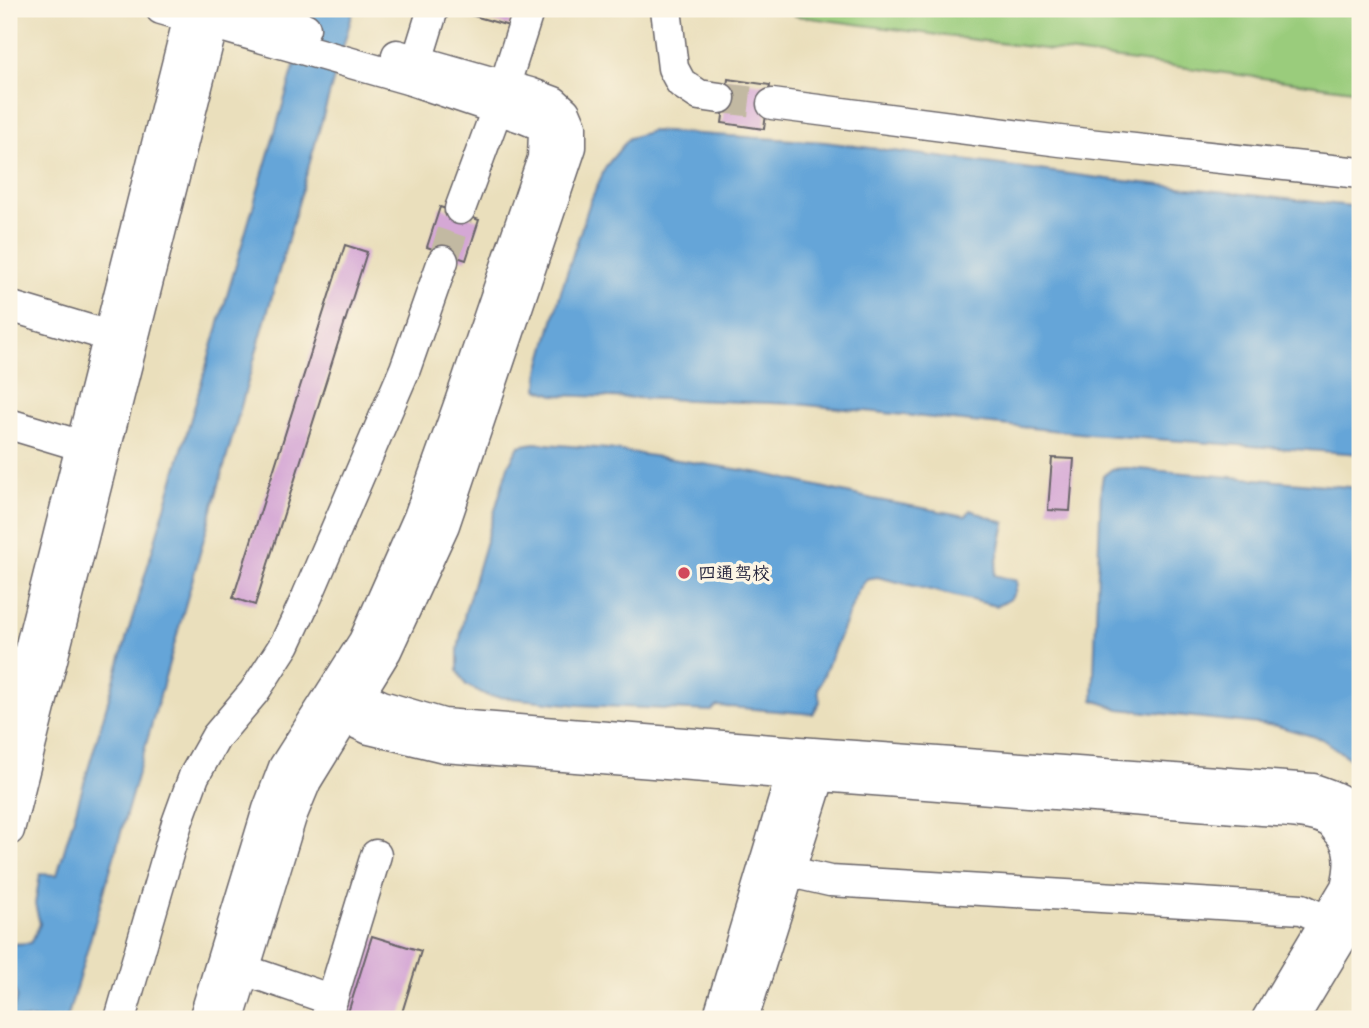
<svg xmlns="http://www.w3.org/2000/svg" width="1369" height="1028" viewBox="0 0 1369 1028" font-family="'Shantell Sans','LXGW WenKai TC',sans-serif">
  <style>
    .green { fill: #9acc7b; stroke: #5e775b; stroke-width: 2 }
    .water { fill: #65a5d8; stroke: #44648a; stroke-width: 2 }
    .building { fill: #d5a8d5 }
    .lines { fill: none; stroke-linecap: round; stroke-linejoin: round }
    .minor-tunnel { stroke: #c2b9a2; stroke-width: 30; stroke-dasharray: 30 15; stroke-linecap: butt }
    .minor-casing { stroke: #686468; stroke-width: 33 }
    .minor { stroke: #fff; stroke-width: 30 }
    .poi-dot { fill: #d1495b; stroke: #fcf5e5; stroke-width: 2.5 }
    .labels { text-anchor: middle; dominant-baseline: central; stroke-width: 7; stroke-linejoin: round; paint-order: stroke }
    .poi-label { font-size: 18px; fill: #22223b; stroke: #fcf5e5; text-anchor: start }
  </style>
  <rect width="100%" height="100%" fill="#fcf5e5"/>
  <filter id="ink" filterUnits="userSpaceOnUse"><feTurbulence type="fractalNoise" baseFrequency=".0143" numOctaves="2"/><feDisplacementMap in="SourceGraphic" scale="14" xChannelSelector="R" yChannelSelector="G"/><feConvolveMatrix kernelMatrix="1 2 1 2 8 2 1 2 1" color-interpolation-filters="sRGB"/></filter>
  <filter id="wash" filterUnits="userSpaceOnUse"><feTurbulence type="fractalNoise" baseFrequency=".00686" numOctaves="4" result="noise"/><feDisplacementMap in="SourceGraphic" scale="28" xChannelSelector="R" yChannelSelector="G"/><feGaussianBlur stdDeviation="1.57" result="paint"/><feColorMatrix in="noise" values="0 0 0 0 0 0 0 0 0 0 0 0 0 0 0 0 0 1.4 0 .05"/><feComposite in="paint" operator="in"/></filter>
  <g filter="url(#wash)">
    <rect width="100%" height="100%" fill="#eadfbc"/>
    <polygon class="green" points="796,9 1360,9 1360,91 795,16"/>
    <g class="water">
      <path d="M311 9H354C256 345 166 683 67 1019H11L17 996 9 980 10 944 31 943 40 924 35 904 40 874 57 875Z"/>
      <polygon points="651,131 825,142 1107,179 1360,207 1360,454 1088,434 797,404 554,395 538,389 539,371 561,291 590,202 606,166 629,138"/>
      <path d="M534 443 608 449 761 473 873 499 966 516 970 510 1005 523 994 575 1017 581C1016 596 1010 601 996 606L877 577 867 579 858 591 818 689 820 702 813 714 717 706 711 711 579 705 488 696 466 685 458 671V650L465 612 508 466 519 446Z"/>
      <polygon points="1127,468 1360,488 1360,766 1322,739 1277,726 1119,709 1093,700 1101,488 1103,476 1112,469"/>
    </g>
    <g id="blocks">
      <g class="building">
        <polygon points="461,9 514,9 509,26 460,12"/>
        <polygon points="728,79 770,85 764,129 722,123"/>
        <polygon points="440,207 479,220 466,260 427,247"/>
        <polygon points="345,245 367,252 255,605 233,598"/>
        <polygon points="1052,458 1074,459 1070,511 1048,510"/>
        <polygon points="372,936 421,951 400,1019 346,1019"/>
      </g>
    </g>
  </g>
  <g filter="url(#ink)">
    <use href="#blocks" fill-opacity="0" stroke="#686468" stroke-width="2"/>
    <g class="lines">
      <g class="minor-tunnel">
        <polyline points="720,98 772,104"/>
        <polyline points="443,261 460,209"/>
      </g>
      <defs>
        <g id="minor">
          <polyline points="161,9 411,80 521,117 538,124 544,131 543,158 460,402 419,517 364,641 284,767 268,809 204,1019"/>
          <polyline points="242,9 305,28"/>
          <polyline points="666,9 673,68 681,83 699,95 720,98"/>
          <polyline points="411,80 433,9"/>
          <polyline points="772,104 1060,141 1360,173"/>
          <polyline points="460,209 497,109 529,9"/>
          <polyline points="9,306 126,341"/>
          <polyline points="9,424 99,451"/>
          <path d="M343 687 382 706 443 724 799 752 1313 789C1331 795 1349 801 1360 817"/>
          <path d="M329 710 369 729 444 747 1262 810C1280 811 1313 812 1328 821 1332 823 1334 826 1336 829 1353 845 1351 866 1346 887L1267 1019"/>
          <polyline points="9,733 189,17 196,9"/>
          <polyline points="9,830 213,23 209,9"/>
          <polyline points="764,866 830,881 1302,909 1347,930"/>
          <polyline points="227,964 332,1000"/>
          <polyline points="120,1019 177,823 194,776 216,737 254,692 285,644 307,597 405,369 443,261"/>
          <polyline points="229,1019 291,817 306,781 386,651 444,525 571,147 571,126 565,112 554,102 530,93 397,55"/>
          <polyline points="326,1019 376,855"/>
          <polyline points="718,1019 797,756"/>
          <polyline points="743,1019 825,759"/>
          <polyline points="1293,1019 1360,908"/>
        </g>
      </defs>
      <use href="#minor" class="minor-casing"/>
      <use href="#minor" class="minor"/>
    </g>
  </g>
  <circle class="poi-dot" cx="684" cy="573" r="7"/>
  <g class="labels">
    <g class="poi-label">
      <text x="698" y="573">四通驾校</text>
    </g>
  </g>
  <rect width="1369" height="1028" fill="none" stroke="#fcf5e5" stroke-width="35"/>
</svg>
